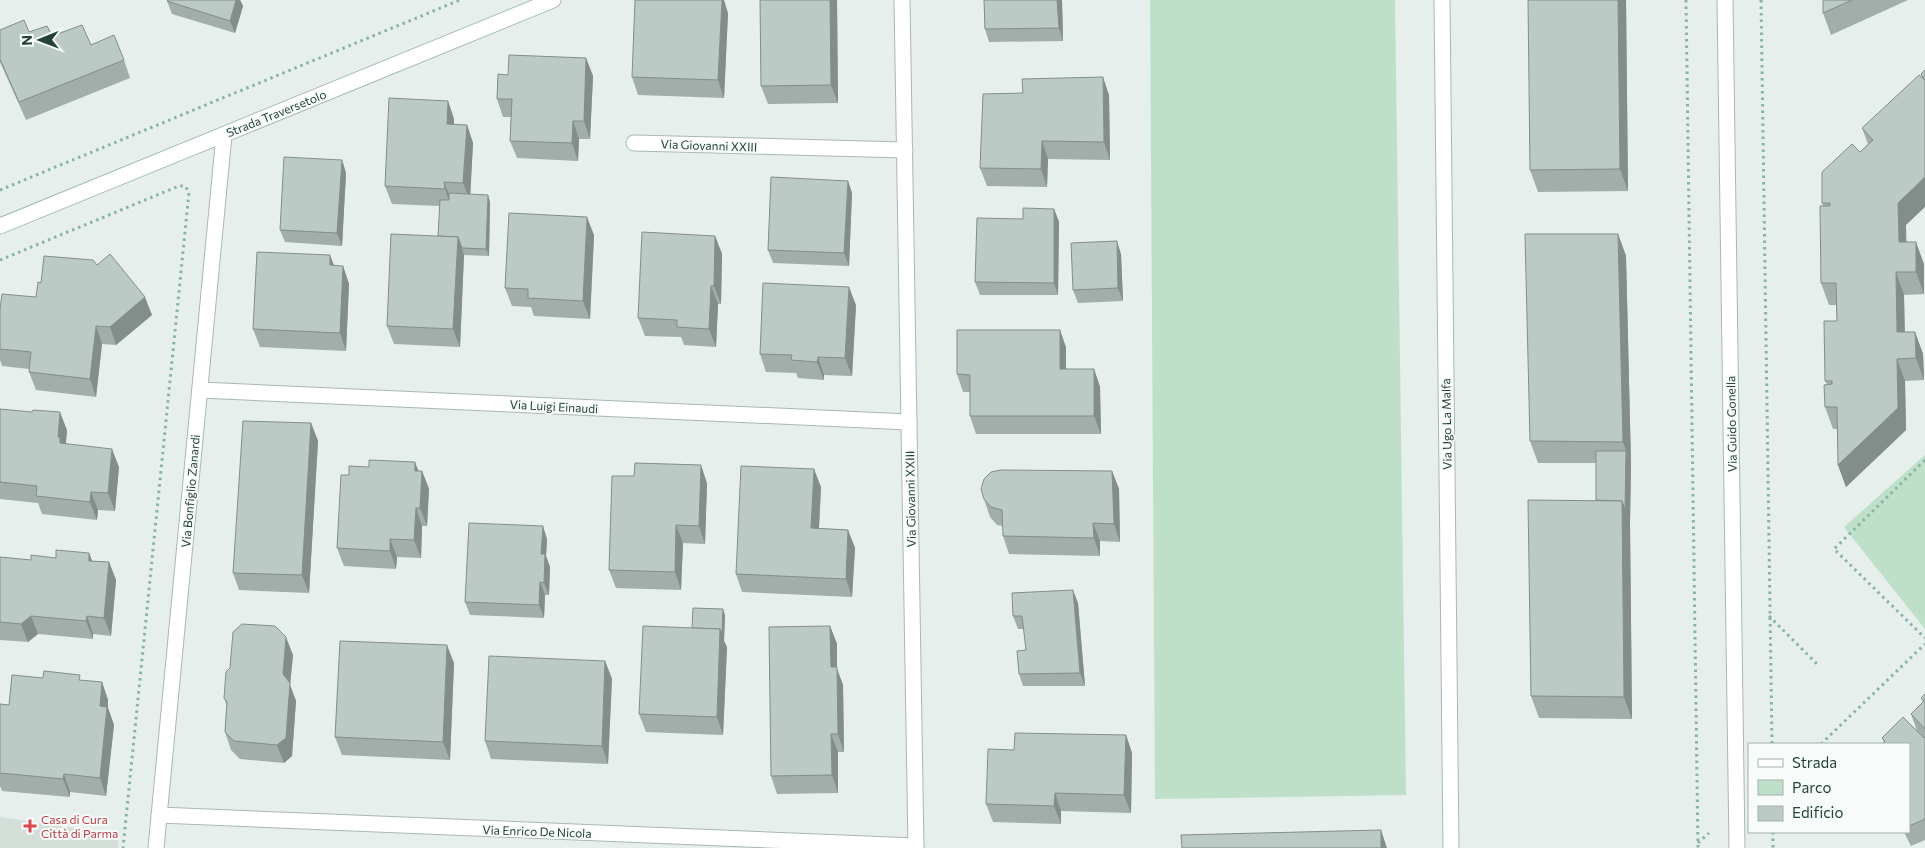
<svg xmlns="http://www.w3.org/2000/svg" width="1925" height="848" viewBox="0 0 1925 848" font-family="Commissioner,sans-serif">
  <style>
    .built { fill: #d4dfda }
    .green { fill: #bfe0c8 }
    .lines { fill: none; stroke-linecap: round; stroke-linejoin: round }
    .street-casing { stroke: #a8b8b2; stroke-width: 17 }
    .secondary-casing { stroke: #a4bbb3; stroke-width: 17 }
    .path { stroke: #86b3a5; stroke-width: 3; stroke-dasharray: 2.5 4; stroke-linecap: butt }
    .street { stroke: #fff; stroke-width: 15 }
    .secondary { stroke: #fff; stroke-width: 15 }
    .wall { fill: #a1aea9 }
    .shaded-wall { fill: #838d89 }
    .building { fill: #bbcac4; stroke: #838d89 }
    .health-dot { fill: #e0444e; stroke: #f7fbf9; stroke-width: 2 }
    .labels { text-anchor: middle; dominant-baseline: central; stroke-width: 4; stroke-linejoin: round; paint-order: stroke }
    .street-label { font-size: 12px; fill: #24423a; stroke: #f7fbf9 }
    .health-label { font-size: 12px; fill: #be3a42; stroke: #f7fbf9; text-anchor: start }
  </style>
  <rect width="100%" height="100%" fill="#e6efeb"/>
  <polygon class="built" points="0,817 119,835 118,848 0,848"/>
  <g class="green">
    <polygon points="1150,0 1395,0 1406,795 1155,799"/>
    <polygon points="1925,455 1925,629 1844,527"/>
  </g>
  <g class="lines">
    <defs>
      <g id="street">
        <polyline points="902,0 916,848"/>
        <polyline points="1442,0 1451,848"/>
        <polyline points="1725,0 1737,848"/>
        <polyline points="634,143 905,150"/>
        <polyline points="200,390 909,422"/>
        <polyline points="159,815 916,846"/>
        <polyline points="156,848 224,135"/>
      </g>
      <polyline id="secondary" points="0,226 553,0"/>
    </defs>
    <use href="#street" class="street-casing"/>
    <use href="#secondary" class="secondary-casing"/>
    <g class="path">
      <polyline points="1686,0 1698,848"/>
      <polyline points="1761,0 1772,744"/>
      <polyline points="0,190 460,0"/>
      <polyline points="0,260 179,186 185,186 189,192 123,848"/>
      <polyline points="1925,460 1834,549 1925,638"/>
      <polyline points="1769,616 1818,665"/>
      <polyline points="1821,744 1925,644"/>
      <polyline points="1773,832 1773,848"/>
      <polyline points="1698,843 1709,833"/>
    </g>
    <use href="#street" class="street"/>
    <use href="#secondary" class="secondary"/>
  </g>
  <g class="wall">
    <polygon points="168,0 240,0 243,6 235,33 172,14 167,1"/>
    <polygon points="760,0 837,0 838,103 768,104 761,86"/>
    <polygon points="984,0 1062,0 1063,41 989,42 985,29"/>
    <polygon points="1626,0 1628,191 1538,192 1530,170"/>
    <polygon points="1823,0 1908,0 1831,35 1823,13"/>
    <polygon points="728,13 724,98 638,95 632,77"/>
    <polygon points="0,30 29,32 52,36 91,45 124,60 130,78 26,120 0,62"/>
    <polygon points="586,58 593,76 590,139 579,139 578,161 517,158 510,141 511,117 503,117 497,99 508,75"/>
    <polygon points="1925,70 1906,225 1906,242 1924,264 1924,294 1904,295 1905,332 1915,332 1923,354 1924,380 1905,381 1906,430 1846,487 1838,465 1838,429 1833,429 1825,407 1827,384 1825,381 1837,321 1836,305 1829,305 1821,283 1823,206 1822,203 1868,144 1862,128 1922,78 1921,74"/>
    <polygon points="1109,95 1110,160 1048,159 1047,187 987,186 980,168"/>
    <polygon points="448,101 454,119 454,124 467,125 473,143 470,194 490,202 489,256 464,255 460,347 394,344 387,326 438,236 440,206 392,204 385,186"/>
    <polygon points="342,160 346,173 342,246 285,242 280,230"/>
    <polygon points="848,181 852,193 849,266 773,263 768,250"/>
    <polygon points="1054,209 1059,222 1058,295 980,295 975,282 1023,219"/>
    <polygon points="1618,234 1626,256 1631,464 1630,523 1632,719 1539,718 1531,696 1596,500 1596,463 1538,463 1530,441"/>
    <polygon points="594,235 590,319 534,316 531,307 512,306 505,288"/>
    <polygon points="715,236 722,254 721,304 718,304 716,347 684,345 681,337 645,336 638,318"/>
    <polygon points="1121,254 1123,301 1078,303 1073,290"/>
    <polygon points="97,265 152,315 116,345 102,344 96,397 36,390 29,372 29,369 2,366 0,360 0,309 36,297 41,283"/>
    <polygon points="334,266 343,266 349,284 346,351 260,347 253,329"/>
    <polygon points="856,305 852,376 824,375 824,380 798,378 796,373 766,372 760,354"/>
    <polygon points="1066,347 1066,369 1094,369 1100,387 1101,434 976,434 970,416 970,392 963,392 957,374"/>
    <polygon points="0,409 67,430 66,443 119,467 115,511 98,510 97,520 42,514 38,503 0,499"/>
    <polygon points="311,423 318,441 309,593 239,590 233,573"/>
    <polygon points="418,471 422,471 429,489 427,526 422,526 421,558 397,557 396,569 344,566 337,548 349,475"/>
    <polygon points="1112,471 1119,489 1120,542 1100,541 1100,556 1009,554 1003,536 1003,526 997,525 990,517 984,499"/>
    <polygon points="707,483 705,544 683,543 681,590 616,588 609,570"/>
    <polygon points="821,487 819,528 848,530 855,548 852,597 742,592 736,574"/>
    <polygon points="547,539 546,556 550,567 549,595 545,595 544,618 470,615 465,602"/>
    <polygon points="89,553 92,561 109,562 116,580 111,636 93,634 93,639 38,634 28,642 0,640 0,557 31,560 56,558"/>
    <polygon points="1078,603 1085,686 1023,686 1019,674 1026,650 1024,629 1018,629 1013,616"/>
    <polygon points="725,615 724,641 727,647 723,735 646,732 639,714 692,628"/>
    <polygon points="830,626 837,644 837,669 843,685 844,752 838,752 838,793 777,794 771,776"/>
    <polygon points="293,655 290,685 296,701 292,756 284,763 240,759 231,750 225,732 227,706 224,698"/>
    <polygon points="605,661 612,679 608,764 491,759 485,741"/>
    <polygon points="454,663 450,760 342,755 335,737"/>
    <polygon points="82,681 102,682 108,700 108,708 114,725 106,796 70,792 70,797 2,791 0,786 0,704 9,705"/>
    <polygon points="1925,694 1925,840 1911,846 1904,832 1909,832 1909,744 1884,742 1882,738 1917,731 1911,714 1923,702 1921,698"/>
    <polygon points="1126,735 1132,753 1131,813 1061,811 1061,824 993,822 986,804 1014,750"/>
  </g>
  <g class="shaded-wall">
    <polygon points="236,0 240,0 243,6 235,33 230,21"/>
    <polygon points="722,0 724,0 728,13 724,98 718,80"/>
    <polygon points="830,0 837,0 838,103 831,85"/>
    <polygon points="1057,0 1062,0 1063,41 1059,28"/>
    <polygon points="1618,0 1626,0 1628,191 1620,169"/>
    <polygon points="586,58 593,76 590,139 584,121"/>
    <polygon points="1103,77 1109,95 1110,160 1104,142"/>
    <polygon points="448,101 454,119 454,142 447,124"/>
    <polygon points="573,121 579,139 578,161 572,143"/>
    <polygon points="467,125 473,143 470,201 463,183"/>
    <polygon points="1042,141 1048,159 1047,187 1041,169"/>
    <polygon points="342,160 346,173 342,246 337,233"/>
    <polygon points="1925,177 1925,207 1906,225 1907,264 1899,242 1898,203"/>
    <polygon points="848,181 852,193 849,266 844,253"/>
    <polygon points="444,182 451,200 451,207 445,189"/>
    <polygon points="488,195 490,202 489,256 486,249"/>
    <polygon points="1054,209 1059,222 1058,295 1054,283"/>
    <polygon points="587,217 594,235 590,319 583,301"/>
    <polygon points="1618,234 1626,256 1631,464 1623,442"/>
    <polygon points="715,236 722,254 721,304 714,286"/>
    <polygon points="458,237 464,255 460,347 453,329"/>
    <polygon points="1117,241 1121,254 1123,301 1118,288"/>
    <polygon points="1916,242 1924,264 1924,294 1916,272"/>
    <polygon points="330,255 337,273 330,265"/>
    <polygon points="343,266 349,284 346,351 340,333"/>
    <polygon points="1896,272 1904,295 1905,354 1897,332"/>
    <polygon points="711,286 718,304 716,347 709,329"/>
    <polygon points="849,287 856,305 852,376 845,358"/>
    <polygon points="145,297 152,315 116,345 110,327"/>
    <polygon points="96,326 102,344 96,397 90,379"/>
    <polygon points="1060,330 1066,347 1066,387 1060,369"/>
    <polygon points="1915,332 1923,354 1924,380 1916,358"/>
    <polygon points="818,357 824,375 824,380 817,362"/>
    <polygon points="1897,359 1905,381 1906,430 1846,487 1838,465"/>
    <polygon points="1094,369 1100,387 1101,434 1094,416"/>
    <polygon points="60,412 67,430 65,451 60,443 58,437"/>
    <polygon points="311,423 318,441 309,593 302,575"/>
    <polygon points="112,449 119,467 115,511 108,493"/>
    <polygon points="1626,451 1631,464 1630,523 1632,719 1624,697 1622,501"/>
    <polygon points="415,462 422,480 422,471 429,489 427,526 420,508 415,471"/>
    <polygon points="701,465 707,483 705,544 699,526"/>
    <polygon points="814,469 821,487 818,546 811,528"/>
    <polygon points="1112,471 1119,489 1120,542 1114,524"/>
    <polygon points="91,492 98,510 97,520 90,502"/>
    <polygon points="416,508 422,526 421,558 414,540"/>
    <polygon points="1093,523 1100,541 1100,556 1094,538"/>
    <polygon points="676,525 683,543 681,590 675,572"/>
    <polygon points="543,526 547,539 546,556 550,567 549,595 544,583 541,554"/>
    <polygon points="848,530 855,548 852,597 846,579"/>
    <polygon points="390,539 397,557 396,569 390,551"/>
    <polygon points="89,553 96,571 89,561"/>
    <polygon points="109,562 116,580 111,636 104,618"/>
    <polygon points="540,582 545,595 544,618 539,605"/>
    <polygon points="1073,590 1078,603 1085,686 1080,673"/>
    <polygon points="723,609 725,615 724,641 727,647 723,735 717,717 720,629"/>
    <polygon points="31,616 38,634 28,642 21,624"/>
    <polygon points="87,616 93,634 93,639 86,621"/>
    <polygon points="830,626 837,644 837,669 843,685 844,752 838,734 831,667"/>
    <polygon points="286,637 293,655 290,685 296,701 292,756 284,763 277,745"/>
    <polygon points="447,645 454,663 450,760 443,742"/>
    <polygon points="605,661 612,679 608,764 602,746"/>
    <polygon points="102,682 108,700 108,708 114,725 106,796 100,778 100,706"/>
    <polygon points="831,734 838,752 838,793 832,775"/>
    <polygon points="1126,735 1132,753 1131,813 1124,795"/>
    <polygon points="64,774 70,792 70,797 63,779"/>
    <polygon points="1055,793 1061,811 1061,824 1054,806"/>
    <polygon points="1381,830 1387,848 1381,848"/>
  </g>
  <g class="building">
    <polygon points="168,0 236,0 230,21 167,1"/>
    <polygon points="635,0 722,0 718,80 632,77"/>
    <polygon points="760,0 830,0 831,85 761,86"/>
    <polygon points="984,0 1057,0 1059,28 985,29"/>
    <polygon points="1528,0 1618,0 1620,169 1530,170"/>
    <polygon points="1823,0 1852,0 1823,13"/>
    <polygon points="24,20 29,32 47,26 52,36 82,25 91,45 114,35 124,60 19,102 0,59 0,30"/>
    <polygon points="509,55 586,58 584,121 573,121 572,143 510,141 512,99 497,99 498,74 508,75"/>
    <polygon points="1925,70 1925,80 1921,74"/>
    <polygon points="1919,75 1925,80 1925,177 1898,203 1899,242 1916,242 1916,272 1896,272 1897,332 1915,332 1916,358 1897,359 1898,408 1838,465 1837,407 1825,407 1824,385 1832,384 1832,381 1825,381 1824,321 1837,321 1836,283 1821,283 1820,206 1830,206 1830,203 1822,203 1822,172 1852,144 1860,152 1873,140 1862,128"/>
    <polygon points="1103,77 1104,142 1042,141 1041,169 980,168 983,94 1023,93 1022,79"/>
    <polygon points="389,98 448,101 447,124 467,125 463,183 444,182 445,189 385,186"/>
    <polygon points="284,157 342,160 337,233 280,230"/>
    <polygon points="771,177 848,181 844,253 768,250"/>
    <polygon points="449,193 488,195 486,249 462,248 458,237 438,236 440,200 449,200"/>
    <polygon points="1023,208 1054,209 1054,283 975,282 977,218 1023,219"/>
    <polygon points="509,213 587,217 583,301 528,298 528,289 505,288"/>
    <polygon points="642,232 715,236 714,286 711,286 709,329 677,327 677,320 638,318"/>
    <polygon points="391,234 458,237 453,329 387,326"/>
    <polygon points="1525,234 1618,234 1623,442 1530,441"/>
    <polygon points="1117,241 1118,288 1073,290 1071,243"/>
    <polygon points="257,252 330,255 330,265 343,266 340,333 253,329"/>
    <polygon points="110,254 145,297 110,327 96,326 90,379 29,372 31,352 0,349 0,309 2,294 36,297 38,282 41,283 44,256 93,260 97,265"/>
    <polygon points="763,283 849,287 845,358 818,357 817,362 791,360 792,355 760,354"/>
    <polygon points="957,330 1060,330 1060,369 1094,369 1094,416 970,416 970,375 957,374"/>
    <polygon points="0,409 32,412 33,410 60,412 58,437 60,437 60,443 112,449 108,493 91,492 90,502 36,496 37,486 0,482"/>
    <polygon points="243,421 311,423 302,575 233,573"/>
    <polygon points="1596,451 1626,451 1625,510 1622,501 1596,500"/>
    <polygon points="369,460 415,462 415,471 422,471 420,508 416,508 414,540 390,539 390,551 337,548 341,475 349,475 349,466 369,467"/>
    <polygon points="635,463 701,465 699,526 676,525 675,572 609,570 612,476 634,476"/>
    <polygon points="741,466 814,469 811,528 848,530 846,579 736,574"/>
    <polygon points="1001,470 1112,471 1114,524 1093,523 1094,538 1003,536 1002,510 991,507 984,499 981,489 984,479 991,472"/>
    <polygon points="1528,500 1622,501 1624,697 1531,696"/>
    <polygon points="469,523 543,526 541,554 545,554 544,583 540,582 539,605 465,602"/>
    <polygon points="56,550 89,553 89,561 109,562 104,618 87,616 86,621 31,616 21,624 0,622 0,557 31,560 31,555 56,558"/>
    <polygon points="1073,590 1080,673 1019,674 1017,651 1026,650 1022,616 1013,616 1012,593"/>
    <polygon points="693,608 723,609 722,634 720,629 692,628"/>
    <polygon points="242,624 275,626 286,637 283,674 290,683 286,738 277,745 234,741 225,732 227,702 224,698 226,672 230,668 233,632"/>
    <polygon points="643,626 720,629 717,717 639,714"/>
    <polygon points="830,626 831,667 837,667 838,734 831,734 832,775 771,776 769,627"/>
    <polygon points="340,641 447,645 443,742 335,737"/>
    <polygon points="489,656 605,661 602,746 485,741"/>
    <polygon points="44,671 80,675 79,680 102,682 100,706 107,707 100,778 64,774 63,779 0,773 0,704 9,705 12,675 43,678"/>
    <polygon points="1925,694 1925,729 1911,714 1924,701 1921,698"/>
    <polygon points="1903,717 1924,738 1925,737 1925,819 1909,826 1909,744 1882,744 1885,741 1882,738"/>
    <polygon points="1015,733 1126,735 1124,795 1055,793 1054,806 986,804 988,749 1014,750"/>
    <polygon points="1381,830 1381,848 1182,848 1181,835"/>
  </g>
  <path class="health-dot" d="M27.5 818.5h5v5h5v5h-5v5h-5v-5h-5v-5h5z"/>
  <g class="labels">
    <g class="street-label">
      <text transform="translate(276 113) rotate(-22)">Strada Traversetolo</text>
      <text transform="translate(709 145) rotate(2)">Via Giovanni XXIII</text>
      <text transform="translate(554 406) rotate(3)">Via Luigi Einaudi</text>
      <text transform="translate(1446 424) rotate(-91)">Via Ugo La Malfa</text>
      <text transform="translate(1731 424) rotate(-91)">Via Guido Gonella</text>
      <text transform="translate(190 491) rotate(-85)">Via Bonfiglio Zanardi</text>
      <text transform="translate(910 499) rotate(-91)">Via Giovanni XXIII</text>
      <text transform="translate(537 831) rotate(2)">Via Enrico De Nicola</text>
    </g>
    <g class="health-label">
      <text x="41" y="819">Casa di Cura<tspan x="41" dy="14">Città di Parma</tspan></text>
    </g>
  </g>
  <rect x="1748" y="743" width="162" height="90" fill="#f7fbf9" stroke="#a3b1ad"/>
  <rect x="1758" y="759" width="25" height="8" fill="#ffffff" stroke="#a3b1ad"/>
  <text x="1792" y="768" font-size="15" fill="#24423a">Strada</text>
  <rect x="1758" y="780" width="25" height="15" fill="#bfe0c8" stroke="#a3b1ad"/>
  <text x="1792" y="793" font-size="15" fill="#24423a">Parco</text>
  <rect x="1758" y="806" width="25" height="15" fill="#bbcac4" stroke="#a3b1ad"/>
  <text x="1792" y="818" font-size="15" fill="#24423a">Edificio</text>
  <g transform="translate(40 40) rotate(269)" stroke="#f7fbf9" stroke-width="4" paint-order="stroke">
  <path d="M0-4L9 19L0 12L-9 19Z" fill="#24423a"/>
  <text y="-8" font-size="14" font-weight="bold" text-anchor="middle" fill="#24423a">N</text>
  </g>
</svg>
